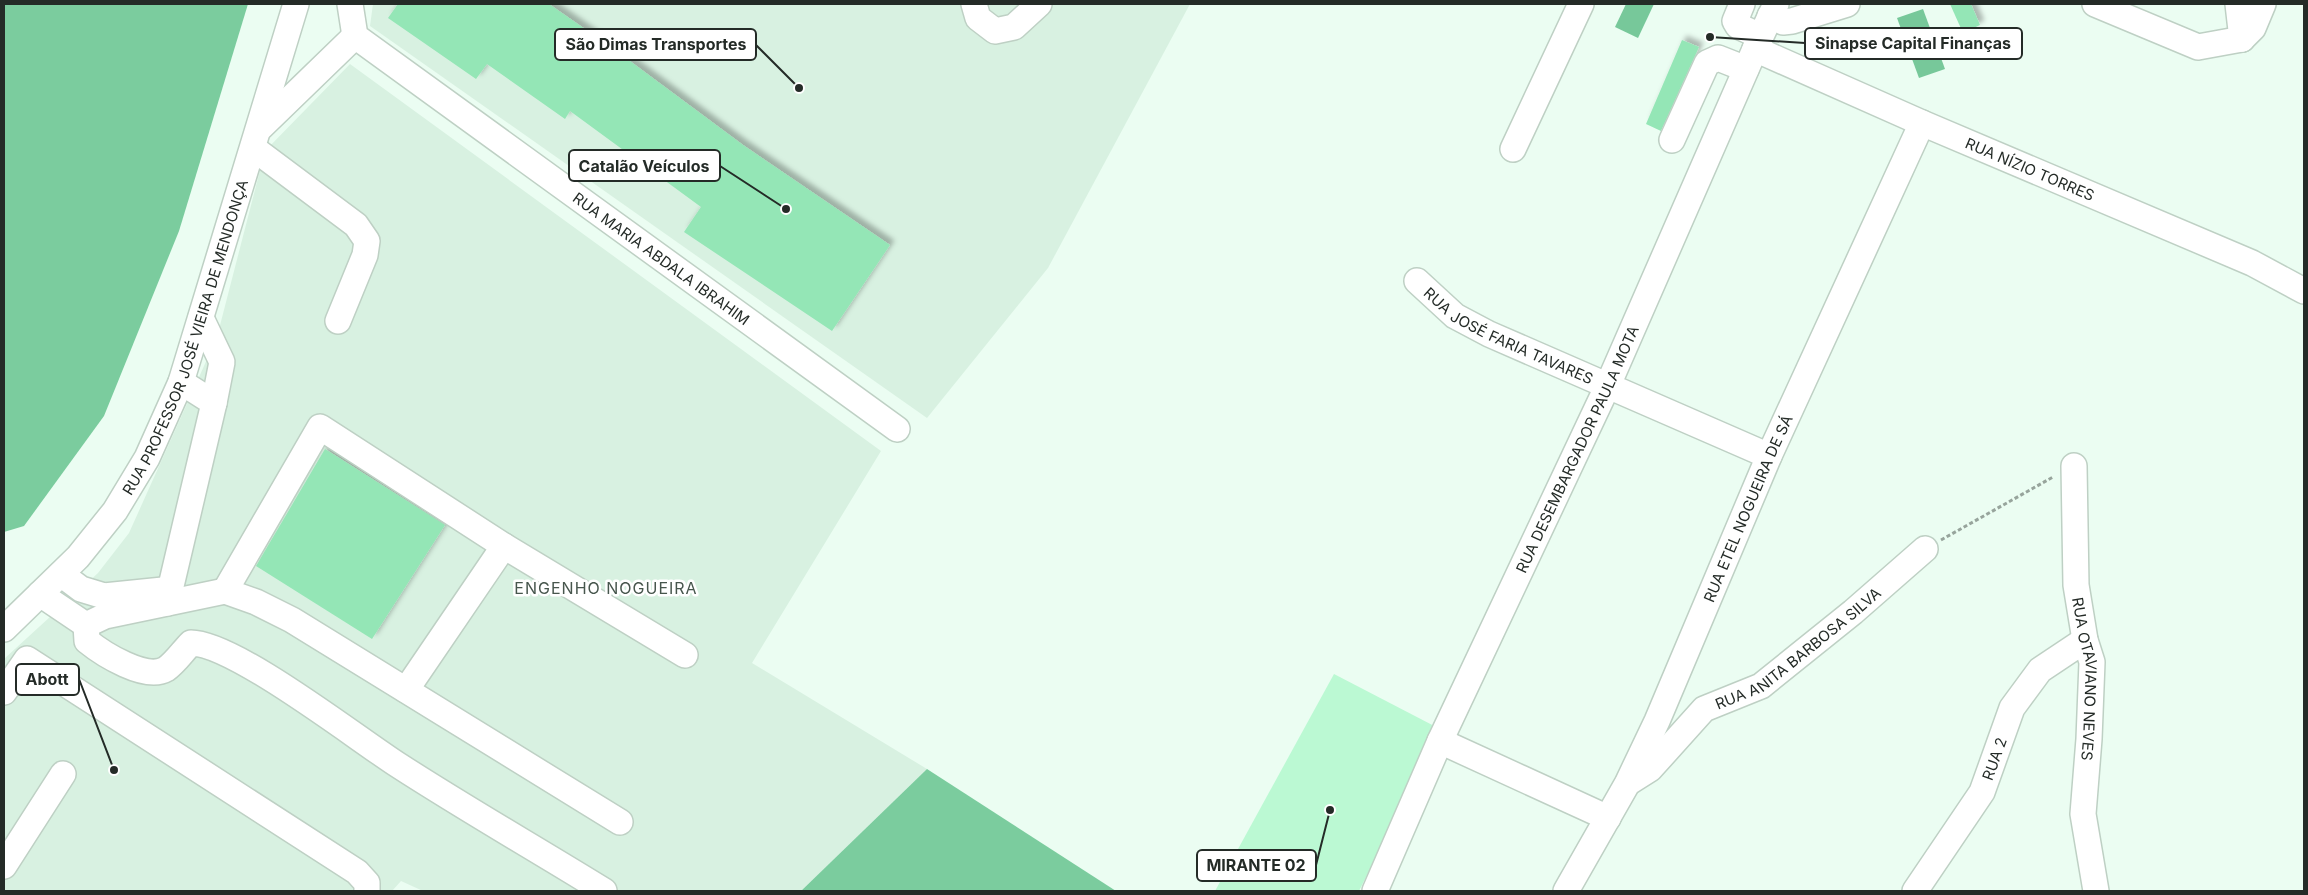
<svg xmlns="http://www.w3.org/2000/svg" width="2308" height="895" viewBox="0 0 2308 895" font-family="Inter,sans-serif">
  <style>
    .built { fill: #d8f1e1 }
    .green { fill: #bbf9d3 }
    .forest { fill: #7bcc9e }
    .water { fill: #77c89a }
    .building { fill: #94e6b6; filter: url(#shadow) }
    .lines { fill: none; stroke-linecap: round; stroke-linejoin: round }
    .minor-casing { stroke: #bed0c4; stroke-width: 28 }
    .path { stroke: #97a49c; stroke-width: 3; stroke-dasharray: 4 2.5; stroke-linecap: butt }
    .minor { stroke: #fff; stroke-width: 25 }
    .labels { text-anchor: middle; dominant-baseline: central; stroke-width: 5; stroke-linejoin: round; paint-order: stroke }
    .street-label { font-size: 15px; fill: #242b27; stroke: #fff }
    .neighbourhood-label { font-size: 16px; letter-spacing: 1px; fill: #47564d; stroke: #fff }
    .leader { fill: none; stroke: #242b27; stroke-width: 2 }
    .callout-dot { fill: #242b27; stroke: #fff; stroke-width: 2 }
    .callout { fill: #fff; stroke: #242b27; stroke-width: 2 }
    .callout-label { font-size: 16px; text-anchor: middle; font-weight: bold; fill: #242b27 }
  </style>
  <defs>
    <filter id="shadow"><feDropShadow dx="4.5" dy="-4.5" stdDeviation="2.5" flood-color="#0004"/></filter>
  </defs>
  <rect width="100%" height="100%" fill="#ebfdf2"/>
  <g class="built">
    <polygon points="373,4 1190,4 1048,268 927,418 370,26"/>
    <polygon points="350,64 881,451 752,663 927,769 801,891 423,891 401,881 392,891 4,891 4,659 98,573 129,533 217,337 265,151"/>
  </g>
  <polygon class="green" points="1334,674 1440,729 1359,891 1215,891"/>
  <g class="forest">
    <polygon points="4,4 248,4 179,231 104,416 24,526 4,532"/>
    <polygon points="927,769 1116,891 801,891"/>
  </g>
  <g class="water">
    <polygon points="1626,4 1654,4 1638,38 1615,27"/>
    <polygon points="1923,9 1945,69 1919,78 1897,18"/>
  </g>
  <g class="building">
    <polygon points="398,4 549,4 615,50 743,145 890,245 832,331 684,232 701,207 570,111 565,119 487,64 476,79 388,18"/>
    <polygon points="1950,4 1971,4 1980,25 1963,33"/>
    <polygon points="1682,40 1699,47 1661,131 1646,124"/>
    <polygon points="325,449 445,525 372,639 256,566"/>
  </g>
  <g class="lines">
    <defs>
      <g id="minor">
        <path id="s1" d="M350 4 355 36 897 429"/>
        <polyline points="974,4 978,18 995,31 1014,27 1039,4"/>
        <polyline points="1742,4 1735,21 1738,26 1760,36"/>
        <polyline points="2095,4 2198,47 2242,39"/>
        <polyline points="2238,4 2242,39"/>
        <polyline points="1770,16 1783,22 1792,21 1847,4"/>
        <polyline points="2242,39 2253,28 2263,4"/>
        <path id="s2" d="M1755 49 1922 123 2252 263 2304 291"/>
        <polyline points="261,127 355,36"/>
        <polyline points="1672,140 1707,63 1718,58 1746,69"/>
        <polyline points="253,148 356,225 367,241 365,255 338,321"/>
        <polyline points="1513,149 1581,4"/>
        <path id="s3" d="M1417 281 1455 316 1489 334 1769 456"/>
        <polyline points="201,318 222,362 214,403"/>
        <path id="s4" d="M2074 466 2076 585 2085 640 2092 662 2089 739 2083 814 2096 891"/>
        <polyline points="61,574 81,589 104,596 163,590"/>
        <polyline points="225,591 320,427 504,546 685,655"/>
        <polyline points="40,594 86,625 105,616 225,591 256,602 292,620 620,822"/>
        <polyline points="167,603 214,403 181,382"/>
        <path d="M86 625 87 641C103 654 146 681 166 669 175 663 183 651 191 643 234 643 356 738 398 765 466 809 536 849 604 891"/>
        <path id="s5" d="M4 629 78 557 115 511 147 458 181 382 296 4"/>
        <polyline points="406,690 504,546"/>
        <polyline points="4,692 27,659 357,872 367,883 367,891"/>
        <polyline points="1440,741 1608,818"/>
        <path id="s6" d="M1631 781 1650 769 1704 709 1761 686 1853 612 1925 549"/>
        <polyline points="4,866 63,774"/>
        <path id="s7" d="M1375 891 1440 741 1608 385 1755 49 1776 4"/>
        <path id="s8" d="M1566 891 1627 784 1657 721 1769 456 1922 123"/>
        <path id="s9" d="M1915 891 1982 792 2012 708 2040 670 2085 640"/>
      </g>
    </defs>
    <use href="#minor" class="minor-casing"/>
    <polyline class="path" points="1941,540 2053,477"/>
    <use href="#minor" class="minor"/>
  </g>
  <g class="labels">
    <g class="street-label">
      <text stroke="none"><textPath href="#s2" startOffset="300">RUA NÍZIO TORRES</textPath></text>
      <text stroke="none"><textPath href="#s1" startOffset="411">RUA MARIA ABDALA IBRAHIM</textPath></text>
      <text stroke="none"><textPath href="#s3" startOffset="108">RUA JOSÉ FARIA TAVARES</textPath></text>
      <text stroke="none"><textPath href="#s5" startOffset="351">RUA PROFESSOR JOSÉ VIEIRA DE MENDONÇA</textPath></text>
      <text stroke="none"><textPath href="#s7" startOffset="486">RUA DESEMBARGADOR PAULA MOTA</textPath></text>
      <text stroke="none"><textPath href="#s8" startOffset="424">RUA ETEL NOGUEIRA DE SÁ</textPath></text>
      <text stroke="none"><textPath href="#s6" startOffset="216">RUA ANITA BARBOSA SILVA</textPath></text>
      <text stroke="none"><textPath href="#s4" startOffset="214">RUA OTAVIANO NEVES</textPath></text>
      <text stroke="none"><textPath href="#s9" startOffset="155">RUA 2</textPath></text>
    </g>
    <g class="neighbourhood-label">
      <text x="606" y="588">ENGENHO NOGUEIRA</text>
    </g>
  </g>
  <path class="leader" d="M1710 37L1805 43M799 88L756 45M786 209L720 166M114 770L79 679M1330 810L1316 865"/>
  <g class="callout-dot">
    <circle cx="1710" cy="37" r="5"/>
    <circle cx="799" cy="88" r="5"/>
    <circle cx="786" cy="209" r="5"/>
    <circle cx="114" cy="770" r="5"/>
    <circle cx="1330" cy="810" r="5"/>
  </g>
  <g class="callout">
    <rect x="1805" y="28" width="217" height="31" rx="5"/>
    <rect x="555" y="29" width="201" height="31" rx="5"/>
    <rect x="569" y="150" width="151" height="31" rx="5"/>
    <rect x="16" y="664" width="63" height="31" rx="5"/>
    <rect x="1197" y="850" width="119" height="31" rx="5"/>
  </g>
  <g class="callout-label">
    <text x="1913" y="49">Sinapse Capital Finanças</text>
    <text x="656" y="50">São Dimas Transportes</text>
    <text x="644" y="172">Catalão Veículos</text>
    <text x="47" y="685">Abott</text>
    <text x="1256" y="871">MIRANTE 02</text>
  </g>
  <rect width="2308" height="895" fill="none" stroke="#242b27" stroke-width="10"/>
</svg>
